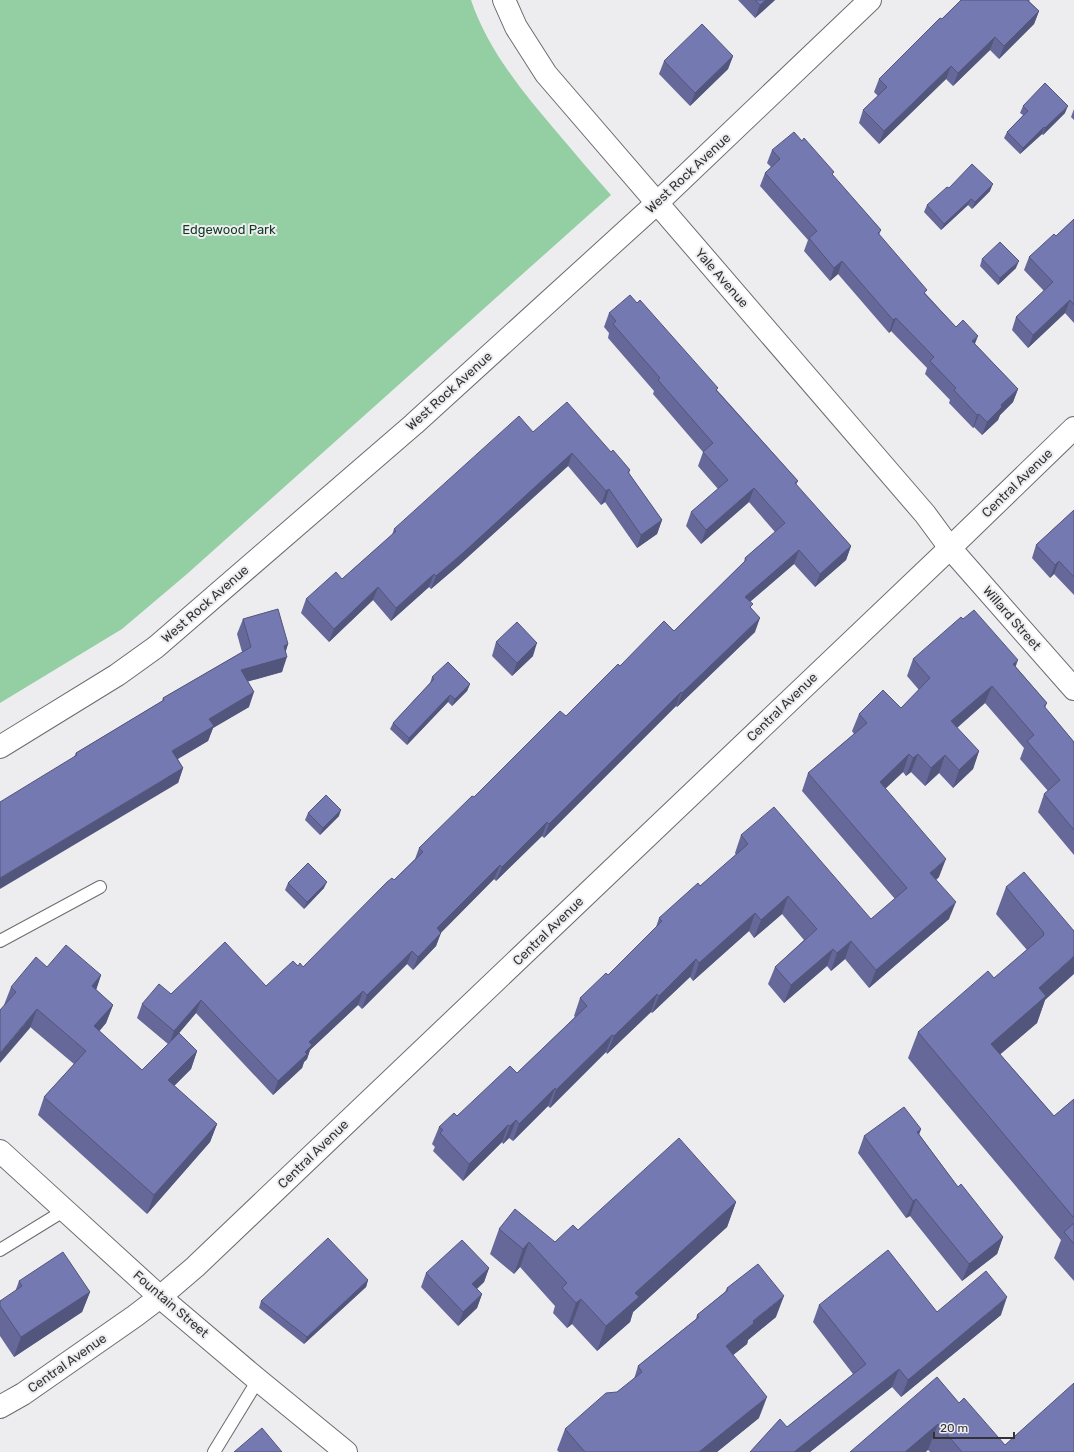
<svg xmlns="http://www.w3.org/2000/svg" width="1074" height="1452" viewBox="0 0 1074 1452" font-family="Rubik,sans-serif">
  <style>
    .green { fill: #94cea3 }
    .lines { fill: none; stroke-linecap: round; stroke-linejoin: round }
    .lane-casing { stroke: #6c6c6f; stroke-width: 14 }
    .street-casing { stroke: #6c6c6f; stroke-width: 24 }
    .secondary-casing { stroke: #6c6c6f; stroke-width: 24 }
    .lane { stroke: #fff; stroke-width: 12 }
    .street { stroke: #fff; stroke-width: 22 }
    .secondary { stroke: #fff; stroke-width: 22 }
    .wall { fill: #656898 }
    .shaded-wall { fill: #52557c }
    .building { fill: #7579b1; stroke: #52557c }
    .labels { text-anchor: middle; dominant-baseline: central; stroke-width: 4; stroke-linejoin: round; paint-order: stroke }
    .street-label { font-size: 13px; fill: #333334; stroke: #ededf0 }
    .park-label { font-size: 13px; fill: #0f3c20; stroke: #ededf0 }
  </style>
  <rect width="100%" height="100%" fill="#ededf0"/>
  <path class="green" d="M0 0H471C488 50 522 91 555 130 574 152 592 174 611 195L187 574 122 629 0 703Z"/>
  <g class="lines">
    <defs>
      <g id="lane">
        <polyline points="0,941 100,887"/>
        <polyline points="0,1250 65,1210"/>
        <polyline points="214,1452 258,1380"/>
      </g>
      <g id="street">
        <polyline points="504,0 516,27 546,74 925,514 950,548 1074,689"/>
        <polyline points="0,747 117,675 156,647 414,424 657,203 870,0"/>
        <polyline points="0,1407 23,1394 135,1316 160,1297"/>
      </g>
      <g id="secondary">
        <polyline points="0,1151 160,1297 258,1380 346,1452"/>
        <polyline points="160,1297 195,1267 950,548 1074,428"/>
      </g>
    </defs>
    <use href="#lane" class="lane-casing"/>
    <use href="#street" class="street-casing"/>
    <use href="#secondary" class="secondary-casing"/>
    <use href="#lane" class="lane"/>
    <use href="#street" class="street"/>
    <use href="#secondary" class="secondary"/>
  </g>
  <g class="wall">
    <polygon points="738,0 775,0 755,18"/>
    <polygon points="961,0 1030,0 1029,1 1039,11 1034,24 999,59 990,50 953,86 946,79 879,144 859,123 863,110 878,96 874,92 879,79"/>
    <polygon points="733,56 728,69 690,106 659,74 664,61"/>
    <polygon points="1023,106 1065,113 1043,135 1042,134 1020,154 1004,138 1007,132 1023,115 1020,113"/>
    <polygon points="1074,109 1074,120 1071,117"/>
    <polygon points="772,150 833,176 881,230 879,235 926,294 956,327 975,344 1018,389 1013,402 1000,415 998,420 982,435 974,427 973,428 949,403 950,400 925,374 927,368 891,331 889,333 838,274 830,281 804,251 808,240 760,186 765,173 771,167 767,163"/>
    <polygon points="949,188 990,191 972,209 968,205 941,230 924,212 927,205"/>
    <polygon points="1074,219 1074,323 1065,313 1028,348 1012,330 1016,317 1044,291 1024,270 1029,257 1056,236"/>
    <polygon points="982,259 1016,268 998,285 980,266"/>
    <polygon points="609,313 717,390 798,481 796,485 851,546 846,560 815,587 794,564 750,602 755,632 677,707 676,706 544,838 542,836 496,881 494,879 441,932 436,946 413,970 407,964 362,1009 358,1005 310,1050 307,1059 304,1062 302,1068 273,1095 196,1013 179,1033 197,1051 191,1069 174,1086 217,1124 210,1142 147,1214 38,1115 44,1097 74,1064 4,1005 11,987 47,967 101,975 96,990 113,1005 106,1023 99,1031 142,1070 168,1044 137,1018 142,1004 171,994 266,986 298,966 303,967 394,880 415,859 419,848 474,797 566,716 620,666 674,631 744,562 745,558 775,532 749,502 701,544 686,526 691,512 718,489 698,466 703,452 653,394 654,391 608,338 609,333 604,327"/>
    <polygon points="533,432 611,452 630,470 629,474 662,520 657,534 637,548 605,502 601,505 568,466 459,565 431,589 429,587 391,621 373,600 329,642 301,613 306,599 342,579 392,535 394,529"/>
    <polygon points="1074,510 1074,595 1054,574 1050,578 1032,558 1036,545"/>
    <polygon points="243,619 288,644 286,651 282,672 248,681 249,707 213,728 208,741 178,759 183,768 178,783 74,757 76,753 162,701 163,698 242,652 237,634"/>
    <polygon points="496,642 533,656 512,676 492,656"/>
    <polygon points="913,659 1016,667 1047,703 1045,708 1074,742 1074,855 1038,812 1044,794 1048,791 1020,759 1024,748 985,703 957,728 979,751 973,769 953,788 939,773 925,786 911,772 906,776 903,772 885,789 939,877 936,880 949,919 869,988 845,959 831,971 827,966 784,1003 768,984 775,967 804,940 782,914 754,938 749,931 693,981 690,977 652,1013 651,1012 607,1054 606,1052 550,1108 548,1106 513,1141 509,1138 503,1144 502,1142 463,1181 433,1151 435,1147 432,1144 439,1127 457,1116 517,1073 575,1017 574,1016 580,998 608,975 656,927 659,918 700,886 736,855 735,853 741,835 871,919 895,899 802,791 808,773 854,734 852,731 859,714 901,708 919,690 907,676"/>
    <polygon points="432,677 470,684 467,691 452,706 448,702 407,745 390,729 393,723 430,683"/>
    <polygon points="308,813 339,816 320,835 305,820"/>
    <polygon points="288,883 324,888 304,909 285,890"/>
    <polygon points="1006,887 1074,931 1045,1000 1037,1023 1000,1054 1054,1116 1074,1099 1074,1281 1054,1258 1061,1240 908,1058 918,1032 994,978 1027,950 996,914"/>
    <polygon points="921,1129 919,1134 958,1187 1003,1237 997,1254 962,1281 910,1216 906,1218 858,1153 864,1136"/>
    <polygon points="736,1202 727,1227 633,1312 630,1322 597,1351 572,1324 567,1328 553,1313 555,1306 520,1267 514,1274 490,1254 499,1229 555,1242 578,1230"/>
    <polygon points="489,1268 484,1282 477,1289 482,1294 477,1308 458,1326 421,1287 426,1273"/>
    <polygon points="368,1280 366,1287 304,1344 259,1308 261,1301"/>
    <polygon points="19,1281 90,1292 82,1312 14,1357 0,1336 0,1301 15,1292"/>
    <polygon points="727,1288 776,1317 748,1340 747,1344 733,1355 759,1418 717,1452 559,1452 557,1450 565,1429 617,1392 634,1379 638,1366 696,1319 697,1315 725,1292"/>
    <polygon points="819,1305 937,1312 1001,1315 901,1397 892,1387 810,1452 750,1452 787,1427 853,1374 813,1322"/>
    <polygon points="959,1403 1005,1445 1074,1452 930,1452 928,1450 850,1452"/>
  </g>
  <g class="shaded-wall">
    <polygon points="766,0 775,0 755,18 760,5"/>
    <polygon points="1039,11 1034,24 999,59 1004,46"/>
    <polygon points="995,37 990,50 953,86 958,73"/>
    <polygon points="733,56 728,69 690,106 695,93"/>
    <polygon points="951,66 946,79 879,144 884,131"/>
    <polygon points="1068,106 1065,113 1043,135 1045,128"/>
    <polygon points="1044,127 1042,134 1020,154 1023,148"/>
    <polygon points="993,184 990,191 972,209 975,202"/>
    <polygon points="971,199 968,205 941,230 944,224"/>
    <polygon points="842,261 838,274 830,281 834,268"/>
    <polygon points="1019,261 1016,268 998,285 1000,278"/>
    <polygon points="1070,300 1065,313 1028,348 1033,335"/>
    <polygon points="896,318 891,331 889,333 893,320"/>
    <polygon points="978,336 973,349 972,341"/>
    <polygon points="1018,389 1013,402 1000,415 998,420 982,435 987,422 1001,405"/>
    <polygon points="979,414 974,427 973,428 977,415"/>
    <polygon points="572,453 568,466 459,565 431,589 436,576"/>
    <polygon points="754,488 749,502 701,544 706,530"/>
    <polygon points="609,489 605,502 601,505 606,491"/>
    <polygon points="662,520 657,534 637,548 641,535"/>
    <polygon points="851,546 846,560 815,587 820,574"/>
    <polygon points="799,550 794,564 740,610 745,597"/>
    <polygon points="1059,561 1054,574 1050,578 1055,565"/>
    <polygon points="434,574 429,587 391,621 396,608"/>
    <polygon points="378,587 373,600 329,642 334,629"/>
    <polygon points="760,618 755,632 677,707 682,693"/>
    <polygon points="537,643 533,656 512,676 517,663"/>
    <polygon points="288,644 283,658 287,657 282,672 236,685 241,670 284,646"/>
    <polygon points="1018,660 1012,677 1013,664"/>
    <polygon points="470,684 467,691 452,706 455,699"/>
    <polygon points="992,686 985,703 944,739 951,721"/>
    <polygon points="254,692 249,707 213,728 208,741 167,765 172,751 209,719"/>
    <polygon points="681,692 676,706 544,838 549,824"/>
    <polygon points="450,695 448,702 407,745 409,738"/>
    <polygon points="979,751 973,769 953,788 959,770"/>
    <polygon points="909,754 903,772 873,800 880,782"/>
    <polygon points="918,754 911,772 906,776 913,758"/>
    <polygon points="945,755 939,773 925,786 931,768"/>
    <polygon points="183,768 178,783 0,889 0,878"/>
    <polygon points="341,810 339,816 320,835 323,828"/>
    <polygon points="547,822 542,836 496,881 502,867"/>
    <polygon points="946,859 939,877 924,890 930,873"/>
    <polygon points="500,865 494,879 432,942 437,928"/>
    <polygon points="327,882 324,888 304,909 307,902"/>
    <polygon points="788,896 782,914 754,938 761,920"/>
    <polygon points="956,902 949,919 869,988 876,970"/>
    <polygon points="755,913 749,931 693,981 699,963"/>
    <polygon points="441,933 436,946 413,970 418,957"/>
    <polygon points="851,941 845,959 831,971 837,953"/>
    <polygon points="833,949 827,966 784,1003 791,985"/>
    <polygon points="412,951 407,964 362,1009 367,995"/>
    <polygon points="1074,956 1074,974 1045,1000 1037,1023 982,1070 991,1044 1039,988"/>
    <polygon points="696,959 690,977 652,1013 659,996"/>
    <polygon points="101,975 95,993 92,986"/>
    <polygon points="363,991 358,1005 310,1050 307,1059 304,1062 302,1068 273,1095 278,1081 309,1042"/>
    <polygon points="657,994 651,1012 607,1054 614,1036"/>
    <polygon points="201,1000 196,1013 169,1045 174,1031"/>
    <polygon points="113,1005 106,1023 88,1045 94,1026"/>
    <polygon points="37,1009 30,1028 0,1063 0,1053"/>
    <polygon points="612,1035 606,1052 550,1108 556,1090"/>
    <polygon points="197,1051 191,1069 161,1099 168,1080"/>
    <polygon points="555,1088 548,1106 513,1141 519,1124"/>
    <polygon points="516,1120 509,1138 503,1144 510,1126"/>
    <polygon points="217,1124 210,1142 147,1214 154,1195"/>
    <polygon points="508,1125 502,1142 463,1181 469,1164"/>
    <polygon points="921,1129 915,1146 917,1132"/>
    <polygon points="916,1199 910,1216 906,1218 913,1201"/>
    <polygon points="736,1202 727,1227 633,1312 630,1322 597,1351 606,1326 635,1293"/>
    <polygon points="1003,1237 997,1254 962,1281 969,1264"/>
    <polygon points="529,1242 520,1267 514,1274 523,1249"/>
    <polygon points="489,1268 484,1282 467,1297 472,1284"/>
    <polygon points="368,1280 366,1287 304,1344 307,1337"/>
    <polygon points="90,1292 82,1312 14,1357 21,1337"/>
    <polygon points="482,1294 477,1308 458,1326 463,1312"/>
    <polygon points="784,1296 776,1317 748,1340 747,1344 718,1367 726,1346 753,1321"/>
    <polygon points="1007,1297 1001,1315 901,1397 908,1380"/>
    <polygon points="581,1299 572,1324 567,1328 576,1303"/>
    <polygon points="899,1369 892,1387 810,1452 794,1452"/>
    <polygon points="767,1397 759,1418 717,1452 699,1452"/>
    <polygon points="938,1424 928,1450 926,1452 905,1452"/>
  </g>
  <g class="building">
    <polygon points="755,0 766,0 760,5"/>
    <polygon points="961,0 1027,0 1039,11 1004,46 995,37 958,73 951,66 884,131 863,110 887,87 879,79 940,18 942,19"/>
    <polygon points="702,24 733,56 695,93 664,61"/>
    <polygon points="1045,83 1068,106 1045,128 1044,127 1023,148 1007,132 1028,111 1023,106"/>
    <polygon points="794,132 802,141 804,138 834,172 832,174 881,230 878,233 927,290 924,293 956,327 963,320 978,336 972,341 1018,389 1001,405 1002,407 987,422 979,414 977,415 954,390 956,388 930,361 934,357 896,318 893,320 842,261 834,268 809,238 817,231 765,173 780,159 772,150"/>
    <polygon points="972,164 993,184 975,202 971,199 944,224 927,205 947,187 949,188"/>
    <polygon points="1074,219 1074,305 1070,300 1033,335 1016,317 1053,282 1029,257 1054,234 1056,236"/>
    <polygon points="1000,242 1019,261 1000,278 982,259"/>
    <polygon points="630,295 637,303 640,300 718,388 716,390 798,481 795,483 851,546 820,574 799,550 745,597 753,604 750,607 760,618 682,693 681,692 549,824 547,822 502,867 500,865 437,928 441,933 418,957 412,951 367,995 363,991 309,1042 312,1045 305,1052 307,1054 278,1081 201,1000 174,1031 142,1004 159,984 171,994 225,942 266,986 293,961 298,966 300,963 303,967 387,882 392,878 394,880 423,852 419,848 472,796 474,797 560,711 566,716 618,664 620,666 664,621 674,631 746,560 745,558 785,523 754,488 706,530 691,512 728,480 703,452 713,443 658,380 660,378 613,324 616,321 609,313"/>
    <polygon points="567,402 611,452 613,450 630,470 628,472 662,520 641,535 609,489 606,491 572,453 464,552 436,576 434,574 396,608 378,587 334,629 306,599 336,572 342,579 396,531 394,529 519,416 533,432"/>
    <polygon points="1074,510 1074,577 1059,561 1055,565 1036,545"/>
    <polygon points="278,609 288,644 284,646 287,657 241,670 254,692 209,719 214,726 172,751 183,768 0,878 0,802 77,755 76,753 164,700 163,698 251,647 243,619"/>
    <polygon points="974,610 1018,660 1013,664 1047,703 1044,706 1074,742 1074,830 1044,794 1060,780 1027,741 1034,735 992,686 951,721 979,751 959,770 945,755 931,768 918,754 913,758 909,754 880,782 946,859 930,873 956,902 876,970 851,941 837,953 833,949 791,985 775,967 817,929 788,896 761,920 755,913 699,963 696,959 659,996 657,994 614,1036 612,1035 556,1090 555,1088 519,1124 516,1120 510,1126 508,1125 469,1164 440,1133 443,1130 439,1127 454,1113 457,1116 510,1066 517,1073 587,1006 580,998 606,973 608,975 662,921 659,918 698,883 700,886 748,844 741,835 774,807 871,919 907,888 808,773 867,723 859,714 883,690 901,708 930,678 913,659 961,617 963,619"/>
    <polygon points="517,622 537,643 517,663 496,642"/>
    <polygon points="448,662 470,684 455,699 450,695 409,738 393,723 434,679 432,677"/>
    <polygon points="326,795 341,810 323,828 308,813"/>
    <polygon points="308,863 327,882 307,902 288,883"/>
    <polygon points="1024,872 1074,931 1074,956 1039,988 1046,996 991,1044 1054,1116 1074,1099 1074,1218 918,1032 988,971 994,978 1044,935 1043,934 1044,933 1006,887"/>
    <polygon points="66,945 101,975 92,986 113,1005 94,1026 142,1070 179,1033 197,1051 168,1080 217,1124 154,1195 44,1097 86,1051 37,1009 0,1053 0,1010 16,992 11,987 36,957 47,967"/>
    <polygon points="904,1107 921,1129 917,1132 958,1187 961,1184 1003,1237 969,1264 916,1199 913,1201 864,1136"/>
    <polygon points="679,1138 736,1202 635,1293 639,1297 606,1326 581,1299 576,1303 562,1288 567,1283 529,1242 523,1249 499,1229 515,1209 555,1242 573,1225 578,1230"/>
    <polygon points="1074,1223 1074,1244 1064,1232"/>
    <polygon points="328,1238 368,1280 307,1337 261,1301"/>
    <polygon points="462,1240 489,1268 472,1284 482,1294 463,1312 426,1273"/>
    <polygon points="888,1250 937,1312 986,1271 1007,1297 908,1380 899,1369 794,1452 750,1452 780,1419 787,1427 866,1364 819,1305"/>
    <polygon points="63,1252 90,1292 21,1337 0,1306 0,1301 22,1286 19,1281"/>
    <polygon points="758,1264 784,1296 753,1321 754,1323 726,1346 767,1397 699,1452 585,1452 565,1429 606,1393 617,1392 642,1372 638,1366 699,1317 697,1315 728,1290 727,1288"/>
    <polygon points="937,1377 959,1403 964,1398 1005,1445 1074,1383 1074,1452 962,1452 938,1424 905,1452 850,1452"/>
    <polygon points="262,1428 282,1452 234,1452"/>
  </g>
  <g class="labels">
    <g class="street-label">
      <text transform="translate(688 173) rotate(-43)">West Rock Avenue</text>
      <text transform="translate(722 278) rotate(49)">Yale Avenue</text>
      <text transform="translate(449 391) rotate(-42)">West Rock Avenue</text>
      <text transform="translate(1017 483) rotate(-44)">Central Avenue</text>
      <text transform="translate(205 604) rotate(-41)">West Rock Avenue</text>
      <text transform="translate(1012 618) rotate(49)">Willard Street</text>
      <text transform="translate(782 707) rotate(-44)">Central Avenue</text>
      <text transform="translate(548 931) rotate(-44)">Central Avenue</text>
      <text transform="translate(313 1154) rotate(-44)">Central Avenue</text>
      <text transform="translate(171 1304) rotate(41)">Fountain Street</text>
      <text transform="translate(67 1363) rotate(-35)">Central Avenue</text>
    </g>
    <g class="park-label">
      <text x="229" y="229">Edgewood Park</text>
    </g>
  </g>
  <path d="M934 1432v6h80v-6" fill="none" stroke="#333334" stroke-width="2"/>
  <text x="940" y="1432" font-size="12" fill="#333334" stroke="#ededf0" stroke-width="3" paint-order="stroke">20 m</text>
</svg>
